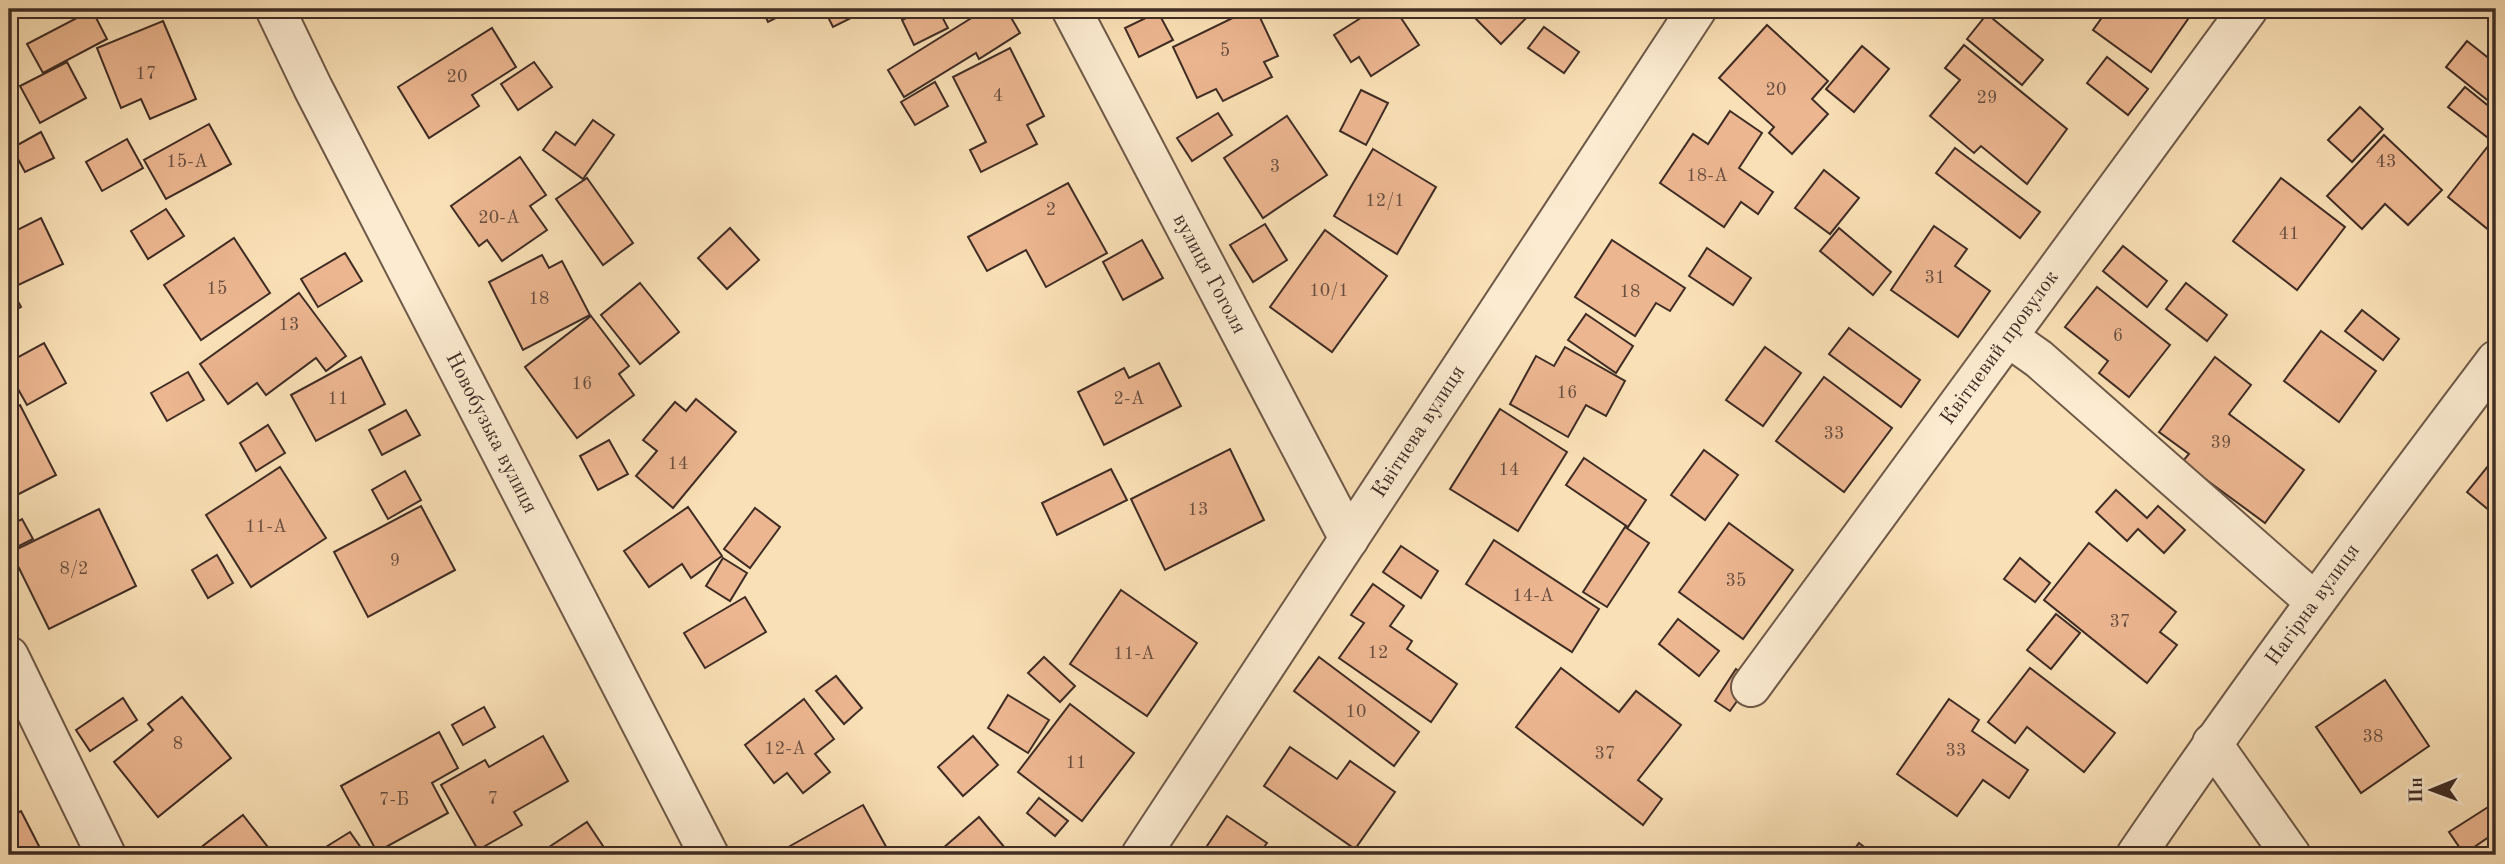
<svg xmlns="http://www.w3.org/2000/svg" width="2505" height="864" viewBox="0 0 2505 864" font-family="'Old Standard TT',serif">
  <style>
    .building { fill: #ecb690; stroke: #3f2c24; stroke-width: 2 }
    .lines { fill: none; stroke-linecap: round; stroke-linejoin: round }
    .minor-casing { stroke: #6e5948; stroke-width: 42 }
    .minor { stroke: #fcebd0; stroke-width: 38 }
    .labels { text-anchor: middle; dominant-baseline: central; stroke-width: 5; stroke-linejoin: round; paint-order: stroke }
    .number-label { font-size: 18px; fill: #6a4e3f }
    .street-label { font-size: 21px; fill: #3f2c24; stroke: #fcebd0 }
  </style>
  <rect width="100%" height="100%" fill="#fae0b6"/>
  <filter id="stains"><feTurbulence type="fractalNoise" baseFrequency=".00286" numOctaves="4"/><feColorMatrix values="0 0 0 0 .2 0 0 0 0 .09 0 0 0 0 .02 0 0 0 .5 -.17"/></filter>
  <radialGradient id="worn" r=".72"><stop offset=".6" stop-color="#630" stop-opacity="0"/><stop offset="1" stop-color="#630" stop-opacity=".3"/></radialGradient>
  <g class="building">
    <polygon points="762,9 794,9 768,22"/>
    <polygon points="824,9 864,9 865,11 833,27"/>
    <polygon points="925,9 938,9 948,28 914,45 902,20"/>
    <polygon points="986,9 1006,9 1020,33 979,59 976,53 904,97 888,70"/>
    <polygon points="1251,9 1256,9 1278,56 1264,62 1272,77 1223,101 1216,89 1197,98 1173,47"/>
    <polygon points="1375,9 1395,9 1419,45 1371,76 1359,57 1351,62 1334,35"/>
    <polygon points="1466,9 1527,9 1531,13 1501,44"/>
    <polygon points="2108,9 2195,9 2151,72 2093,30"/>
    <polygon points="92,10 107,39 43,73 27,44"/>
    <polygon points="1158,12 1173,40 1139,57 1125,28"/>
    <polygon points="1987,14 2043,60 2022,85 1967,39"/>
    <polygon points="163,21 196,99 150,119 141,99 121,108 97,48"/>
    <polygon points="1767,25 1828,81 1812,99 1828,114 1792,154 1769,133 1774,127 1719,78"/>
    <polygon points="1544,27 1579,52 1564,73 1528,48"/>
    <polygon points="492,28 516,67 472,95 479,106 429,138 398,87"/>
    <polygon points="2467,41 2496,64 2496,107 2446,67"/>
    <polygon points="1964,45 2067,129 2027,184 1981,146 1974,153 1930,116 1960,80 1945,68"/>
    <polygon points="1862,46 1889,69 1854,112 1826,89"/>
    <polygon points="1010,48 1044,116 1027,125 1037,144 981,172 970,150 986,142 953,77"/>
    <polygon points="2107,57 2148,89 2128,115 2087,83"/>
    <polygon points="67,62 86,98 40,123 20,86"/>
    <polygon points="534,62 552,87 518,110 501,84"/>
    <polygon points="935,82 948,106 915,125 901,102"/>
    <polygon points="2465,87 2496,112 2496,224 2490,231 2448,197 2492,141 2448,107"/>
    <polygon points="1361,90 1388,103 1366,145 1340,131"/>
    <polygon points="2360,107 2383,129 2352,162 2328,140"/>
    <polygon points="1730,111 1762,133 1739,168 1773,192 1758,214 1741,202 1724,227 1660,183 1693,134 1708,144"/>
    <polygon points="1218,113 1232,135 1192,161 1177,138"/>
    <polygon points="1287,116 1327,175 1263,218 1224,158"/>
    <polygon points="593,120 614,135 583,179 543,150 556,132 575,145"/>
    <polygon points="209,124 231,164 166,199 144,160"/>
    <polygon points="41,132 54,158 25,172 12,148"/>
    <polygon points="2384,135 2442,190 2408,225 2385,204 2362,229 2327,196"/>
    <polygon points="127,139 143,168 102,191 86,162"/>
    <polygon points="1955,148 2040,212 2020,238 1936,173"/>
    <polygon points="1373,149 1436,187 1397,254 1334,216"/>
    <polygon points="520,157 546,195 530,206 547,230 502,261 487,240 479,246 451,206"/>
    <polygon points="1824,170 1859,198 1830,234 1795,208"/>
    <polygon points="587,178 633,243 603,265 556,199"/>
    <polygon points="2281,178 2345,227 2297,290 2233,241"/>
    <polygon points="1068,183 1107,253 1046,287 1026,250 987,271 968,237"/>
    <polygon points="166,209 184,236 148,259 131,231"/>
    <polygon points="41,218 63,264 14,287 9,276 9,234"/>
    <polygon points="1265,224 1287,260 1253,282 1230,245"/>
    <polygon points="1934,226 1967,249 1955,266 1990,291 1958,337 1891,290"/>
    <polygon points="730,228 759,260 727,289 698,258"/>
    <polygon points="1839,228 1891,272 1873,295 1820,251"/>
    <polygon points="1325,230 1387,276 1332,352 1270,307"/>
    <polygon points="234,238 270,293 201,340 164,285"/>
    <polygon points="1142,240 1163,278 1123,300 1103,262"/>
    <polygon points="1612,240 1685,288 1670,311 1656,303 1635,336 1575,297"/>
    <polygon points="2123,246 2167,281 2147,307 2103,271"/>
    <polygon points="1707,248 1751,278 1733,305 1689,276"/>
    <polygon points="345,253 362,281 318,307 301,279"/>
    <polygon points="542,255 549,268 562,261 590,315 523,350 489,282"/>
    <polygon points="640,283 679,332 640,364 601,315"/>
    <polygon points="2186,283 2227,315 2207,341 2166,309"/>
    <polygon points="9,285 21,307 9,314"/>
    <polygon points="2097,287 2170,345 2129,397 2099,373 2108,361 2065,327"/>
    <polygon points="299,293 346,356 326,371 316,358 266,395 257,383 228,404 200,364"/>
    <polygon points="2362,310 2399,339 2383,360 2345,331"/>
    <polygon points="1586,314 1633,346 1616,373 1568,340"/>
    <polygon points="591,316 629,366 619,374 634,395 577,438 525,367"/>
    <polygon points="1849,328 1920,380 1901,407 1829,354"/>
    <polygon points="2321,331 2376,371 2339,422 2284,381"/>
    <polygon points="44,343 66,383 27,405 9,373 9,362"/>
    <polygon points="1565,347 1625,381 1606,416 1586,405 1568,437 1510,404 1536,356 1554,366"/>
    <polygon points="1765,347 1801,373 1763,426 1726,400"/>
    <polygon points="361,357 385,404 316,441 291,395"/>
    <polygon points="2215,357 2251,385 2229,414 2304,470 2265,523 2182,462 2189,454 2159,432"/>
    <polygon points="1159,363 1181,406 1104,445 1078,392 1124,368 1129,378"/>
    <polygon points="188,372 204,400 167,421 151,393"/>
    <polygon points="1824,377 1892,428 1844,492 1776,441"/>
    <polygon points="696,399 736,432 673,508 636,476 657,451 643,440 675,402 686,411"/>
    <polygon points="20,405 56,475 9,499 9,411"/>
    <polygon points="1500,409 1567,452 1518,531 1450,489"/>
    <polygon points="406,410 420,435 382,455 369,430"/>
    <polygon points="268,425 285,453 256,471 240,443"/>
    <polygon points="609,440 628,474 598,490 580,456"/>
    <polygon points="1230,449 1264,520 1165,570 1131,499"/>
    <polygon points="1704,450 1738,475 1705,520 1671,495"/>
    <polygon points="2496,456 2496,516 2467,492"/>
    <polygon points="1584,458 1646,500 1628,527 1566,485"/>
    <polygon points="280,467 326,538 251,587 206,515"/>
    <polygon points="1111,469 1127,500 1057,535 1042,503"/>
    <polygon points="405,471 421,500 388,519 372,490"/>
    <polygon points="2116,490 2147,518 2158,506 2185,530 2164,553 2138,529 2127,541 2096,512"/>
    <polygon points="421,506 455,570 368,617 334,552"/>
    <polygon points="688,507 722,556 691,578 682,564 649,587 624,551"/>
    <polygon points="755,508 780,527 750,568 724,549"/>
    <polygon points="99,509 136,586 49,629 11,552"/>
    <polygon points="22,519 33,539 9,551 9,526"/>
    <polygon points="1729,523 1793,570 1743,639 1679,592"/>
    <polygon points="1625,527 1649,543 1607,607 1583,592"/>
    <polygon points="1494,540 1599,609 1572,652 1466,584"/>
    <polygon points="2089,543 2176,612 2160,632 2177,645 2147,683 2044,600"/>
    <polygon points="1401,546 1438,571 1421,598 1383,572"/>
    <polygon points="217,555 233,583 208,598 192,570"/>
    <polygon points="723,558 747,573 730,601 706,586"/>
    <polygon points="2020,558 2050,583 2035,602 2004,579"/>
    <polygon points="1373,584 1404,606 1390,626 1412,641 1407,649 1457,684 1431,722 1339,658 1364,623 1351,615"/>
    <polygon points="1121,590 1197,643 1147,716 1070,664"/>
    <polygon points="745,597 766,632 705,668 684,633"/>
    <polygon points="2056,614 2080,633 2051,669 2027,650"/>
    <polygon points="1678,619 1719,651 1699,676 1659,644"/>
    <polygon points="1044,657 1075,686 1060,702 1028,673"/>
    <polygon points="1319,657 1419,732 1394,766 1294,691"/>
    <polygon points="1561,668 1619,712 1636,691 1681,725 1638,780 1662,799 1643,825 1516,727"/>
    <polygon points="2030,668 2115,733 2084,772 2027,727 2015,743 1988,722"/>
    <polygon points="1736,669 1752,680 1730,711 1715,701"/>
    <polygon points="836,676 862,708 844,724 816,691"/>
    <polygon points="2385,680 2429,746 2361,793 2316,727"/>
    <polygon points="1008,695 1049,720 1028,753 988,728"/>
    <polygon points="182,697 231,758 158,817 114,762 153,730 148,724"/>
    <polygon points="123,698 137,720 90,751 76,730"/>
    <polygon points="804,699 834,739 815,754 830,772 803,793 787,773 774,783 745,745"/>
    <polygon points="1949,699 1979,720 1972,731 2028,770 2009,798 1983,780 1957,816 1897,774"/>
    <polygon points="1070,704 1134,753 1082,821 1018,772"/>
    <polygon points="484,707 495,727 463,745 452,725"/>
    <polygon points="439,732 458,768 432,783 448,813 377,852 341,786"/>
    <polygon points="543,736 568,781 514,812 522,825 478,850 441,785 485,760 489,767"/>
    <polygon points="973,736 998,765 963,796 938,767"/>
    <polygon points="1290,747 1337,779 1350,761 1395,792 1355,849 1264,786"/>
    <polygon points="1039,798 1068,821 1055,836 1027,813"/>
    <polygon points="2496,802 2496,832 2464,854 2449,832"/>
    <polygon points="863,805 889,852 882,855 786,855 783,850"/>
    <polygon points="21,811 43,854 40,855 9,855 9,817"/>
    <polygon points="243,815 274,855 191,855"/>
    <polygon points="1227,816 1267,843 1258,855 1201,855"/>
    <polygon points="979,817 1011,855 935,855"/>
    <polygon points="587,822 609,855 537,855"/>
    <polygon points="350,832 366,855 313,855"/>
    <polygon points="1859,843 1875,855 1850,855"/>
    <polygon points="902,848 906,855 889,855"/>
  </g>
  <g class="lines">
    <defs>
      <g id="minor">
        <polyline points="275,9 313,88 709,855"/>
        <polyline points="1071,9 1349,539"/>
        <polyline points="2008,337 2039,359 2314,601"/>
        <polyline points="9,656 106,855"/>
        <polyline points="1751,687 2248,9"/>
        <polyline points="2212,743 2291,855"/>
        <polyline points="1141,855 1697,9"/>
        <path d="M2136 855C2251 686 2373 523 2496 360"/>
      </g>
    </defs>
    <use href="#minor" class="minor-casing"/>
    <use href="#minor" class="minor"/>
  </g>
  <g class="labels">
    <g class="number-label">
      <text x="1225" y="51">5</text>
      <text x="146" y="74">17</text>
      <text x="457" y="77">20</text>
      <text x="1776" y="90">20</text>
      <text x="998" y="96">4</text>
      <text x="1987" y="98">29</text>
      <text x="187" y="162">15-А</text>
      <text x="2386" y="162">43</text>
      <text x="1275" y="167">3</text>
      <text x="1707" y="176">18-А</text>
      <text x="1385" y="201">12/1</text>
      <text x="1051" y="210">2</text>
      <text x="499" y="218">20-А</text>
      <text x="2289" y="234">41</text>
      <text x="1935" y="278">31</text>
      <text x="217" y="289">15</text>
      <text x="1329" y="291">10/1</text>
      <text x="1630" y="292">18</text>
      <text x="539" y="299">18</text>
      <text x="289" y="325">13</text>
      <text x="2118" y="336">6</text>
      <text x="582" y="384">16</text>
      <text x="1567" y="393">16</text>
      <text x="338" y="399">11</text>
      <text x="1129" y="399">2-А</text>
      <text x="1834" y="434">33</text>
      <text x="2221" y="443">39</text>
      <text x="678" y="464">14</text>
      <text x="1509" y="470">14</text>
      <text x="1198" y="510">13</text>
      <text x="266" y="527">11-А</text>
      <text x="395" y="561">9</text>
      <text x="74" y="569">8/2</text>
      <text x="1736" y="581">35</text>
      <text x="1533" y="596">14-А</text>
      <text x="2120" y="622">37</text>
      <text x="1378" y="653">12</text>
      <text x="1134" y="654">11-А</text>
      <text x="1356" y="712">10</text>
      <text x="2373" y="737">38</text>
      <text x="178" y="744">8</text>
      <text x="785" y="749">12-А</text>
      <text x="1956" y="751">33</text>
      <text x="1605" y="754">37</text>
      <text x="1076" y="763">11</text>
      <text x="493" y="799">7</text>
      <text x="394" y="800">7-Б</text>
    </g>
    <g class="street-label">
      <text transform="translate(1209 274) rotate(62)">вулиця Гоголя</text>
      <text transform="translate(2000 348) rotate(-54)">Квітневий провулок</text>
      <text transform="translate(1419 432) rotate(-57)">Квітнева вулиця</text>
      <text transform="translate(491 433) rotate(63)">Новобузька вулиця</text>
      <text transform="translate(2313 605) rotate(-54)">Нагірна вулиця</text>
    </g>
  </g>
  <rect width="2505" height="864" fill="none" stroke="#fae0b6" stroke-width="35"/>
  <rect x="10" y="10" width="2484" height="843" fill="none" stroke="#3f2c24" stroke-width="3.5"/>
  <rect x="18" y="18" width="2470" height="829" fill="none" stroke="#3f2c24" stroke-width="2"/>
  <g transform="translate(2432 790) rotate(269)" stroke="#fcebd0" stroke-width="5" paint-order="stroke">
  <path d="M0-5L12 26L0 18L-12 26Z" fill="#3f2c24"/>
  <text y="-10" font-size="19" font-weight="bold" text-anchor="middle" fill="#3f2c24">Пн</text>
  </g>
  <rect width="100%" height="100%" filter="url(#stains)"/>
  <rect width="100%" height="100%" fill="url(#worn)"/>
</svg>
